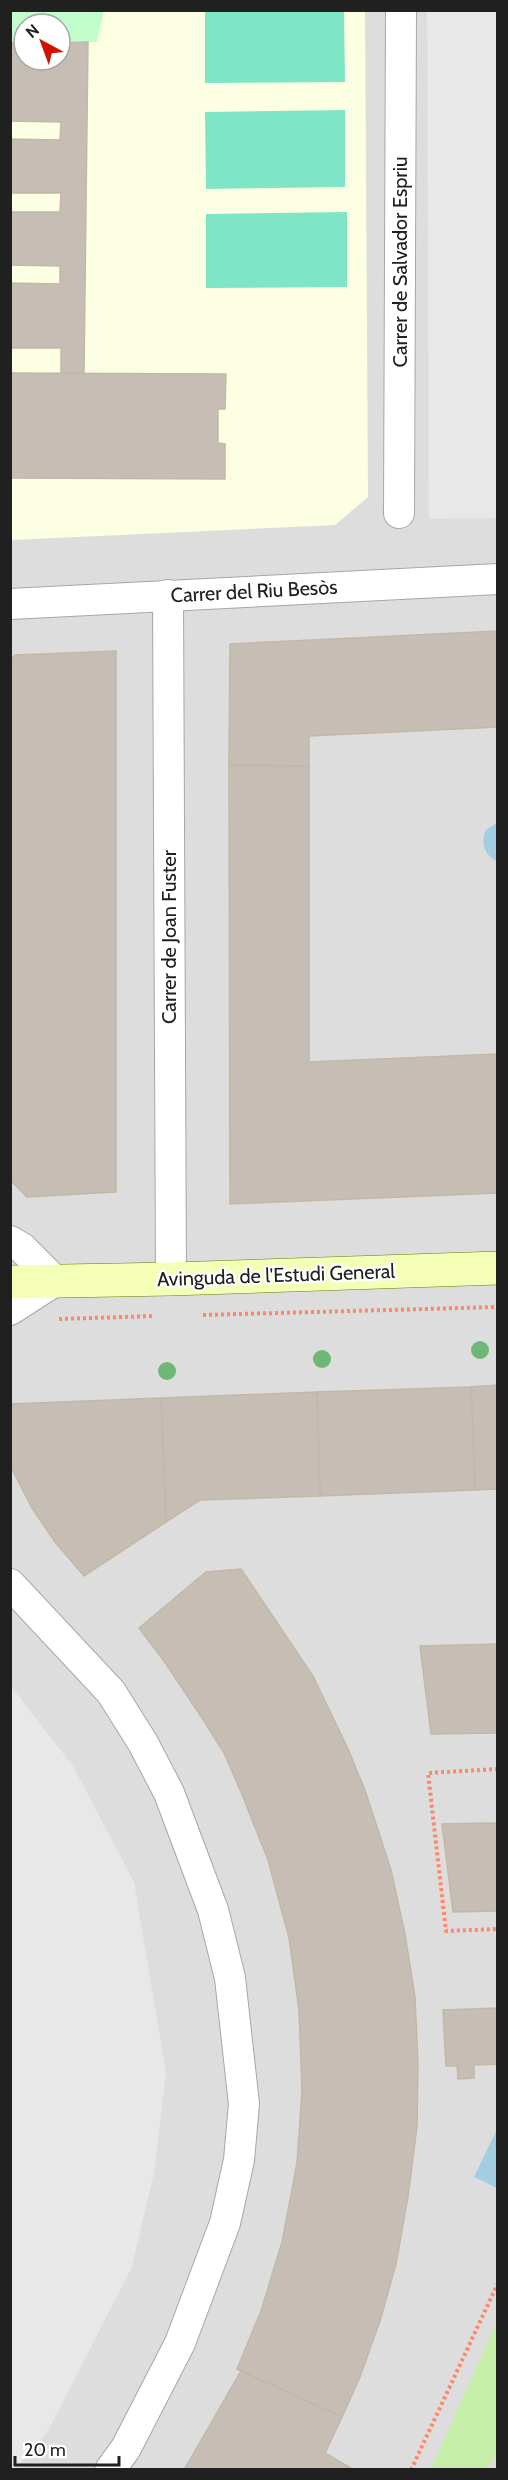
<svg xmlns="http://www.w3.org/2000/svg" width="508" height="2480" viewBox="0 0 508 2480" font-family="Cabin,sans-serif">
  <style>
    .residential { fill: #dedddd; fill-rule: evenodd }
    .education { fill: #fcffe1; fill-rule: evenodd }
    .grass { fill: #c5efa8 }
    .park { fill: #c1fecb }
    .pitch { fill: #7ee6c7 }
    .parking { fill: #e8e8e8 }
    .water { fill: #a3cee2 }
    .building { fill: #c6beb5; stroke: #c4b7a7; stroke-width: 1.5 }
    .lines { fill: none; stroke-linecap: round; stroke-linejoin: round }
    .minor-casing { stroke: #a7a7a7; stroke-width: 32 }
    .secondary-casing { stroke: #657e00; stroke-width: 34 }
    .path { stroke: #ff8669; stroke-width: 4; stroke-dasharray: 3 3; stroke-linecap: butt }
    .minor { stroke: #fff; stroke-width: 30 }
    .secondary { stroke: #f4feb7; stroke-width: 33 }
    .tree { fill: #6eb776 }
    .labels { text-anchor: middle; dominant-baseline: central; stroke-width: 4.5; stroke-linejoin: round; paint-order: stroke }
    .street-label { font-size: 20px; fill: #202020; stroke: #fff }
  </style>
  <rect width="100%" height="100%" fill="#f1efe6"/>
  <path class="residential" d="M11 11H497V2469H11ZM24 24H60V60H24Z"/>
  <path class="education" d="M10 11H365L368 497 335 525 11 540ZM24 24H60V60H24Z"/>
  <polygon class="grass" points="497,2321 497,2453 487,2469 431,2469"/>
  <polygon class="park" points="10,11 104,11 97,42 60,43 60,24 24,24 24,43 11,43"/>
  <g class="pitch">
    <polygon points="205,11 344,11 345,82 205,83"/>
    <polygon points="345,110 345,187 206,189 205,112"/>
    <polygon points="347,212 347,287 206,288 206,214"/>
  </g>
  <g class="parking">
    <polygon points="427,11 497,11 497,518 429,519"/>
    <polygon points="10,1685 73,1766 134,1882 166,2073 154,2174 131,2269 48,2431 14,2470 10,2469"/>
  </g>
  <g class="water">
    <path d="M497 823V861C485 856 480 843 486 830Z"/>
    <polygon points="497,2129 497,2188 474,2177"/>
  </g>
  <g class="building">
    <polygon points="88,42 84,373 61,373 61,348 10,348 10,283 60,284 60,266 10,265 10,212 60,212 61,193 10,193 10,139 60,140 61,122 10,121 10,43 24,43 24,60 60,60 60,43"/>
    <polygon points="10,373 226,374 225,409 218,409 218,443 225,444 225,479 10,478"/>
    <polygon points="498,631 498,727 309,736 309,766 229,765 230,644"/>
    <polygon points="116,651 116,1192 27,1197 10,1180 10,660 15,655"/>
    <polygon points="229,765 309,766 309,1062 498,1054 498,1193 230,1204"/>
    <polygon points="498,1385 498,1489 475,1490 471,1387"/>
    <polygon points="471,1387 475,1490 320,1496 317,1392"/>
    <polygon points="317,1392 320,1496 200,1500 166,1522 161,1398"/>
    <polygon points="161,1398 166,1522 84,1576 55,1542 32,1508 10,1465 10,1404"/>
    <polygon points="241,1569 313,1676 349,1751 366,1793 391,1870 405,1934 415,1997 418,2063 417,2126 408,2197 396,2264 380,2321 360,2377 342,2417 237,2369 261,2311 282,2242 297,2163 302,2090 299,2010 289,1938 268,1860 241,1792 224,1753 204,1721 164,1661 139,1628 206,1572"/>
    <polygon points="498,1644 498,1733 431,1734 420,1646"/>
    <polygon points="491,1823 498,1823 498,1911 453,1912 442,1824"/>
    <polygon points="498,2008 498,2064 474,2065 474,2078 458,2079 457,2066 446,2066 443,2010"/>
    <polygon points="241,2371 342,2417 325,2453 354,2470 184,2470"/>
  </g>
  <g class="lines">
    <defs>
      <g id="minor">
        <polyline points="399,513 401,10"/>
        <polyline points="168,595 171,1279"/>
        <polyline points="10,604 498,579"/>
        <polyline points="10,1241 22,1248 55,1281 10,1310"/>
        <polyline points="10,1584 111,1692 143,1743 169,1793 213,1910 230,1978 244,2104 239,2160 225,2223 180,2343 126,2448 110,2470"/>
      </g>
      <polyline id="secondary" points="10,1282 171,1279 498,1268"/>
    </defs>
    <use href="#minor" class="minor-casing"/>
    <use href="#secondary" class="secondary-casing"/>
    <g class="path">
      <polyline points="203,1315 498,1307"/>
      <polyline points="59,1319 154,1316"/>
      <polyline points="498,1769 428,1773 446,1931 498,1929"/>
      <polyline points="411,2470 498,2283"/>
    </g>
    <use href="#minor" class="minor"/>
    <use href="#secondary" class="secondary"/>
  </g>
  <g class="tree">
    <circle cx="480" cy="1350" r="9"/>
    <circle cx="322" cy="1359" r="9"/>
    <circle cx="167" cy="1371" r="9"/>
  </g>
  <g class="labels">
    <g class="street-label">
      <text transform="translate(400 262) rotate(-90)">Carrer de Salvador Espriu</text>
      <text transform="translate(254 591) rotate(-3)">Carrer del Riu Besòs</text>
      <text transform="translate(169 937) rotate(-90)">Carrer de Joan Fuster</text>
      <text transform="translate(276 1275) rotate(-2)">Avinguda de l'Estudi General</text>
    </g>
  </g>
  <rect width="508" height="2480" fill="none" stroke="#202020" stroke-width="24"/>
  <g transform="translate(42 42) rotate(319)"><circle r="28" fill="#ffffff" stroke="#a6a6a6" stroke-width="1.5"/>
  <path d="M0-4.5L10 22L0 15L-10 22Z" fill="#d01300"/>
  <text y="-9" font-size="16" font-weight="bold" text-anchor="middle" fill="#202020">N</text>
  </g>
  <path d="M15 2456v9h104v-9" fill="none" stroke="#202020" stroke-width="3"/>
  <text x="24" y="2456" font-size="18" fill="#202020" stroke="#ffffff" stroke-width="4.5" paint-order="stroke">20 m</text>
</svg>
